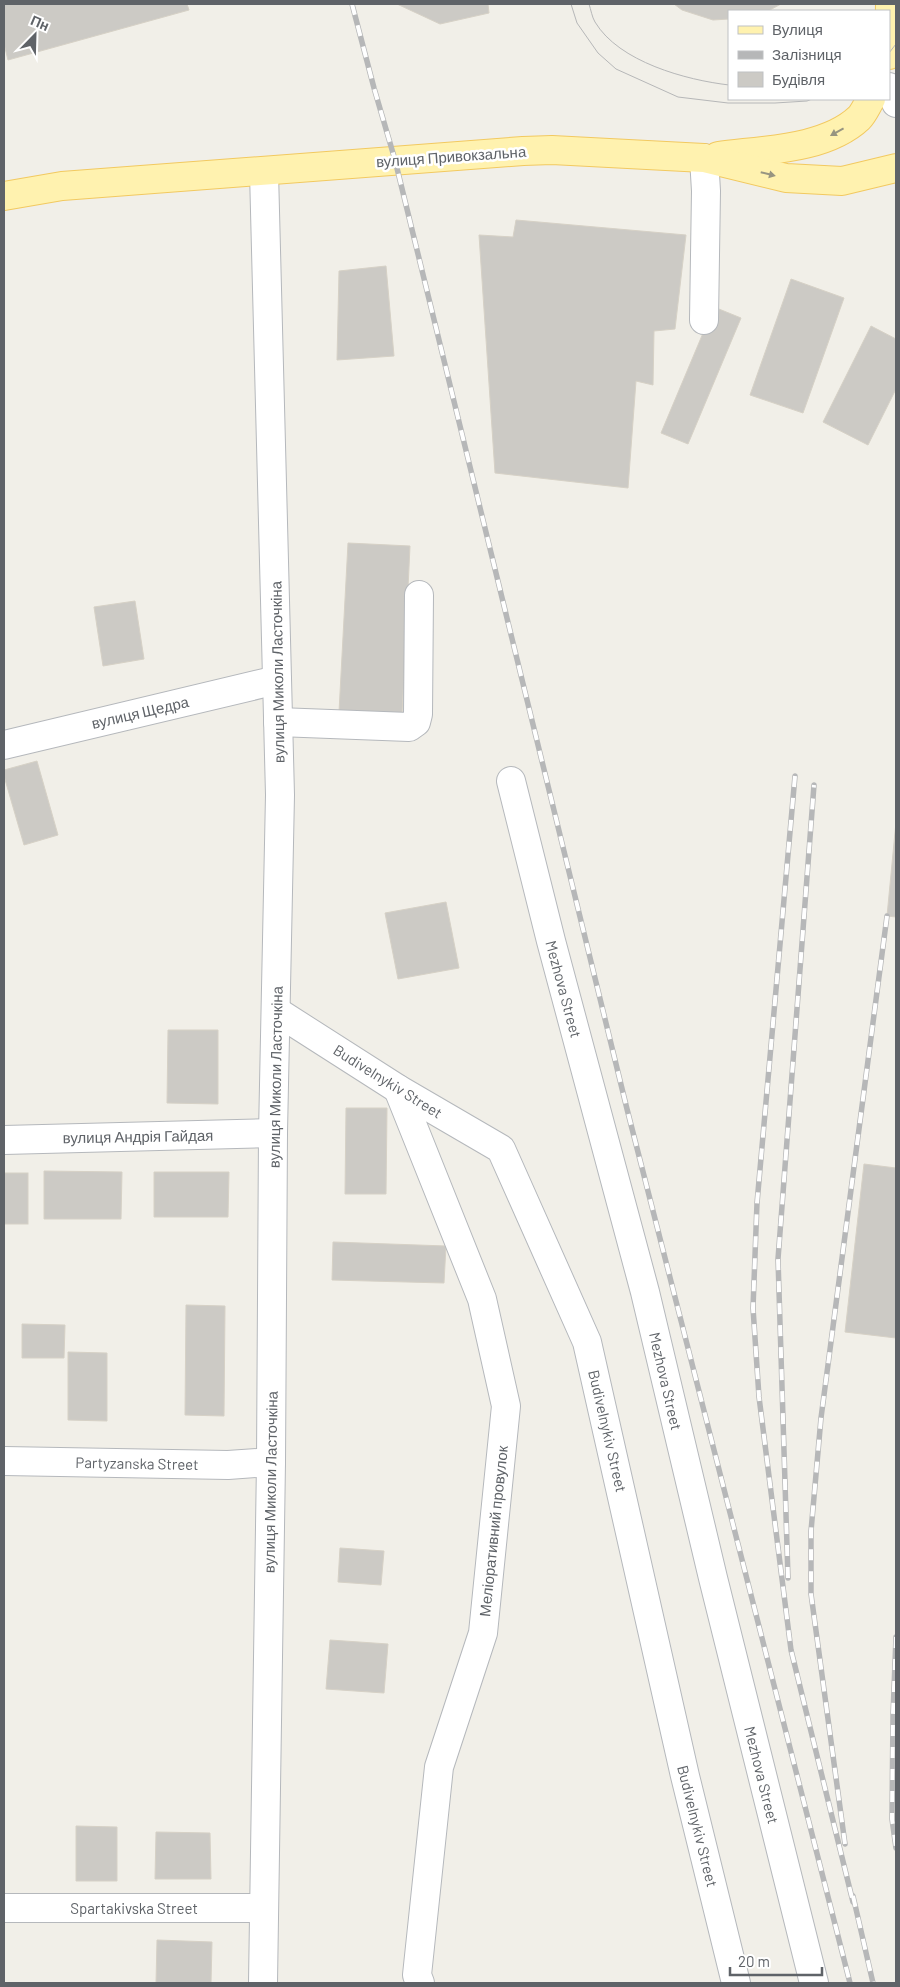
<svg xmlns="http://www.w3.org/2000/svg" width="900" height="1987" viewBox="0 0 900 1987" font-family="Barlow,sans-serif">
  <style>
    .building { fill: #cccac5; stroke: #d6d1c6 }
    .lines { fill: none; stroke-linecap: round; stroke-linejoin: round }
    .minor-casing { stroke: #b5b8bc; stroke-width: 30 }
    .major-casing { stroke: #f2c960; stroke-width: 30 }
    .minor { stroke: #fff; stroke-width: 28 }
    .major { stroke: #fff2af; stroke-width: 28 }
    .tram { stroke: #b6b7b8; stroke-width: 1 }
    .rail-casing { stroke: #b6b7b8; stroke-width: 5.5 }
    .rail { stroke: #fff; stroke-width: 4; stroke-dasharray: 11; stroke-linecap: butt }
    .oneway { fill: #979581 }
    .labels { text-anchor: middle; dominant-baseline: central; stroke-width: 5; stroke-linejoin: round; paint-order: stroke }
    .street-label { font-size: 15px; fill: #5f6368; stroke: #fff }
  </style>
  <rect width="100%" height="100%" fill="#f1efe8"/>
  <g class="building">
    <polygon points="4,4 187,4 189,10 8,60 4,44"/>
    <polygon points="397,4 488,4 489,13 440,24"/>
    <polygon points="674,4 781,4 768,11 729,11 729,19 713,20 682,10"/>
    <polygon points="516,220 686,235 675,329 654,331 653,385 636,381 628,488 495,473 479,235 513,237"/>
    <polygon points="386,266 394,356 337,360 339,271"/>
    <polygon points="791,279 844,298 803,413 750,395"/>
    <polygon points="714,307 741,318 688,444 661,433"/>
    <polygon points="871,326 896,339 896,389 868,445 823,422"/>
    <polygon points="348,543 410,546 402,715 339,712"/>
    <polygon points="135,601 144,659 103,666 94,607"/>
    <polygon points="37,761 58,835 24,845 4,776 4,770"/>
    <polygon points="896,822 896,917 887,916"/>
    <polygon points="446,902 459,968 398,979 385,913"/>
    <polygon points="168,1030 218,1030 218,1104 167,1103"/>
    <polygon points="346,1108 387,1108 386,1194 345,1194"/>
    <polygon points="864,1164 896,1168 896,1338 845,1332"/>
    <polygon points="44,1171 122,1172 121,1219 44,1219"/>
    <polygon points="154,1172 229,1172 228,1217 154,1217"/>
    <rect x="4" y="1173" width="24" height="51"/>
    <polygon points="333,1242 446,1246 444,1283 332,1280"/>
    <polygon points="186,1305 225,1306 224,1416 185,1415"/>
    <polygon points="22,1324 65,1325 64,1358 22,1358"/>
    <polygon points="68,1352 107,1353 107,1421 68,1420"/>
    <polygon points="340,1548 384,1551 381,1585 338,1582"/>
    <polygon points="330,1640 388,1644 384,1693 326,1689"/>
    <polygon points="76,1826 117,1827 117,1881 76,1881"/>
    <polygon points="156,1832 210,1833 211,1879 155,1879"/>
    <polygon points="157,1940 212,1942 211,1983 156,1983"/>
  </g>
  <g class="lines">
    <defs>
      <g id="minor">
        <polyline points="889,87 896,103"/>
        <polyline points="704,320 706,191 704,158"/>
        <polyline points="278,722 409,727 416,722 418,714 419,595"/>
        <polyline points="4,745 277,680"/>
        <polyline points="511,781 551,941 645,1292 713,1578 814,1983"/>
        <polyline points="276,1011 398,1089 501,1149 587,1342 685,1776 736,1983"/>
        <polyline points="398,1089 482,1299 506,1406 483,1633 439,1767 417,1975 420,1983"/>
        <polyline points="4,1140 273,1133"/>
        <polyline points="4,1461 228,1465 271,1462"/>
        <polyline points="4,1908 263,1908"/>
        <polyline points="263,1983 271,1462 273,1133 280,795 264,172"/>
      </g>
      <g id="major">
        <polyline points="889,55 890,4"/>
        <path d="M718 156C762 150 825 150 859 118 864 113 867 105 871 99"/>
        <polyline points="4,196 62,186 523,151 552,150 704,158 786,178 842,181 896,168"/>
      </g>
    </defs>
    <use href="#minor" class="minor-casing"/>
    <use href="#major" class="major-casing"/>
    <use href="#minor" class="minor"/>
    <use href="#major" class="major"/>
    <g class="tram">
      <polyline points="571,4 577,23 598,53 616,69 678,97 728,103 775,103 807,101 812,99"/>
      <path d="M589 4C591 10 592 17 595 22 619 62 686 80 729 85"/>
      <polyline points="889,53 896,44"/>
    </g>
    <defs>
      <g id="rail">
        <polyline points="352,4 374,88 395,160 627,1109 850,1983"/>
        <polyline points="795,776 757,1203 753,1308 759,1397 791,1650 853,1902"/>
        <polyline points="788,1578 778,1259 814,785"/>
        <polyline points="896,1637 893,1714 892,1819 896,1848"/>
        <polyline points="845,1844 811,1594 811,1531 821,1418 887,916"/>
        <polyline points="853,1896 873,1983"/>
      </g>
    </defs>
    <use href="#rail" class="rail-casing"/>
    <use href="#rail" class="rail"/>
  </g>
  <defs><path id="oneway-solid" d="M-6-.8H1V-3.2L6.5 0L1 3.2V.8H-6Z" transform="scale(1.25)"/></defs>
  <g class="oneway">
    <use href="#oneway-solid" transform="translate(837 132) rotate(151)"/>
    <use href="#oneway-solid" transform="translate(768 174) rotate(14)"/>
  </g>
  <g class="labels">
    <g class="street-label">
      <text transform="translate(451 156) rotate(-4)">вулиця Привокзальна</text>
      <text transform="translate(277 672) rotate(-91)">вулиця Миколи Ласточкіна</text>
      <text transform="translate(140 712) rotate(-13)">вулиця Щедра</text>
      <text transform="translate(564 989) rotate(75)">Mezhova Street</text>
      <text transform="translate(275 1077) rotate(-89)">вулиця Миколи Ласточкіна</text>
      <text transform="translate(388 1081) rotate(32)">Budivelnykiv Street</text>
      <text transform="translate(138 1136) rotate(-1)">вулиця Андрія Гайдая</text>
      <text transform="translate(666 1381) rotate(77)">Mezhova Street</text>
      <text transform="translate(608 1431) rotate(77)">Budivelnykiv Street</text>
      <text transform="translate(137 1463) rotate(1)">Partyzanska Street</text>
      <text transform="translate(270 1482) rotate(-89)">вулиця Миколи Ласточкіна</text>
      <text transform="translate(493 1531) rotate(-84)">Меліоративний провулок</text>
      <text transform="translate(762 1775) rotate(76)">Mezhova Street</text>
      <text transform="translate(698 1826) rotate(76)">Budivelnykiv Street</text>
      <text x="134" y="1908">Spartakivska Street</text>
    </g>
  </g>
  <rect width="900" height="1987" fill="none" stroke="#5f6368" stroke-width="10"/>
  <rect x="728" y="10" width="162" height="90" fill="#ffffff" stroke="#bfc1c3"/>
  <rect x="738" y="26" width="25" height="8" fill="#fff2af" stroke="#bfc1c3"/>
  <text x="772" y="35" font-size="15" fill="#5f6368">Вулиця</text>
  <rect x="738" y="51" width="25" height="8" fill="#b6b7b8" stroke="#bfc1c3"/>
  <text x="772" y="60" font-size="15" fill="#5f6368">Залізниця</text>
  <rect x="738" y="72" width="25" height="15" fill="#cccac5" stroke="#bfc1c3"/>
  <text x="772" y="85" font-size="15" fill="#5f6368">Будівля</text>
  <g transform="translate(35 35) rotate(23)" stroke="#ffffff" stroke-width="4" paint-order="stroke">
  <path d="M0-4L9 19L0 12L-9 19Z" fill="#5f6368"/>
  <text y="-8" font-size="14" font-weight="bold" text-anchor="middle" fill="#5f6368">Пн</text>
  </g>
  <path d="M730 1967v8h92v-8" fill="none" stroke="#5f6368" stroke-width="2.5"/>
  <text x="738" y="1967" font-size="15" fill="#5f6368" stroke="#ffffff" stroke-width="4" paint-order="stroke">20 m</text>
</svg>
